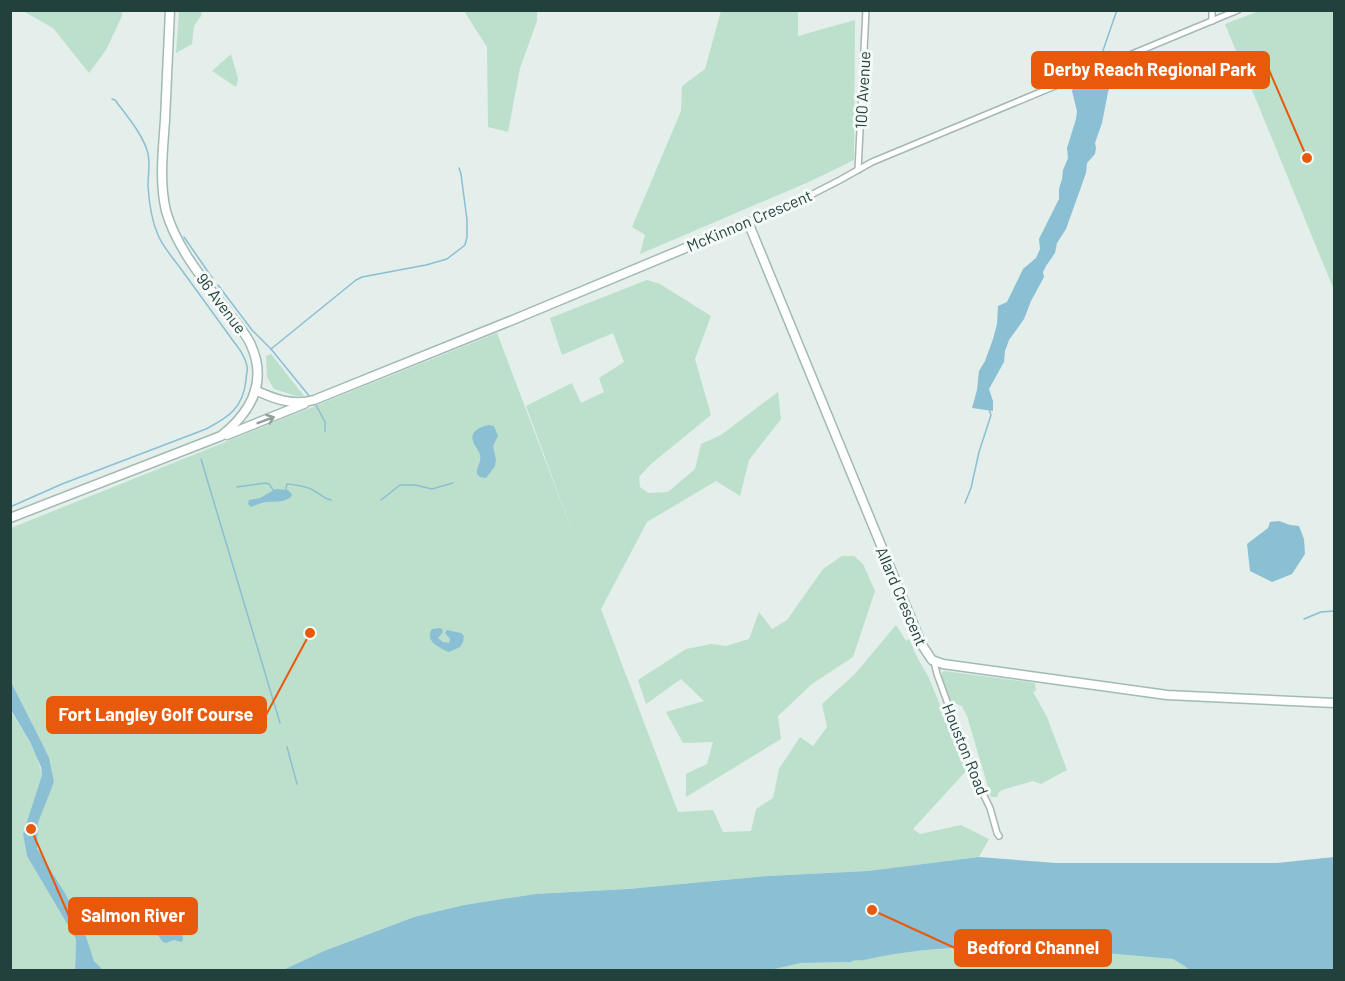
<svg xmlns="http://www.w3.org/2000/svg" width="1345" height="981" viewBox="0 0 1345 981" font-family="Barlow,sans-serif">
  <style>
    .green { fill: #bce0cb }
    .water { fill: #8bbfd4 }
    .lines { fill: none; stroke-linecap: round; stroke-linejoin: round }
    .stream { stroke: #8bbfd4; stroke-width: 1.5 }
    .street-casing { stroke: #a6b7b3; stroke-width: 8 }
    .secondary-casing { stroke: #a2bab5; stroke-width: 11 }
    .street { stroke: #fff; stroke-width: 5 }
    .secondary { stroke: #fff; stroke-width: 8 }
    .oneway { stroke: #91a09e }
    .labels { text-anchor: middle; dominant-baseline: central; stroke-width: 6; stroke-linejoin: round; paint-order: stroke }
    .street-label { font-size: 16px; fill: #23413c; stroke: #f5faf8 }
    .leader { fill: none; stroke: #e8590c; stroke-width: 2 }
    .callout-dot { fill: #e8590c; stroke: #f5faf8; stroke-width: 2 }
    .callout { fill: #e8590c; stroke: #e8590c; stroke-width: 2 }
    .callout-label { font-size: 18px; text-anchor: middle; font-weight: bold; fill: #fff }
  </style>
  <rect width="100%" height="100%" fill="#e4eeeb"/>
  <g class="green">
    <polygon points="23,11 122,11 122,16 106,50 89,73 53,28"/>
    <polygon points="179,11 202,11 201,16 194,26 192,44 176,53"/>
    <polygon points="464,11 537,11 537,21 520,68 508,132 488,127 487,47"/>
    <polygon points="721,11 798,11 798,36 855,20 854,160 811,181 640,254 645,235 632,227 681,111 682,86 705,69"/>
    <polygon points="1259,11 1334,11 1334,290 1225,24"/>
    <polygon points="231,54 238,79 236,87 212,71"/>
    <polygon points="647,280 660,284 711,316 695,359 711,415 651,464 639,477 640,487 648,493 668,492 695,469 701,444 721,435 778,392 781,419 749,460 740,496 716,481 647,522 601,609 678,812 713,810 723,832 751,831 756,809 773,798 779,769 800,737 813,746 827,727 822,704 855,674 896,625 906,641 909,639 918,659 928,676 967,770 913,829 920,834 961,825 989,839 979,857 869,871 768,876 628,889 535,894 464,905 414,917 324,951 283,970 103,970 94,961 84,930 65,893 37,847 38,823 54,782 43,745 11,682 11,528 497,333 575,539 526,406 572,383 581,403 604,392 599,378 624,362 613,333 562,355 550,318"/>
    <polygon points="271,354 304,396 296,396 274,389 267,377 266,356"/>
    <polygon points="842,556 854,556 863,564 875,591 853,657 812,684 778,716 781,739 686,797 686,774 707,764 713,742 683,743 666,712 704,701 681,679 646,704 638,680 686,649 711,644 726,646 749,639 759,612 772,629 787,620 823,569"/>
    <path d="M945 671 1035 683 1036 691 1033 692 1047 717 1067 770 1041 784 1033 781 1002 790 999 792 997 797H991L967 716 962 706 957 704 952 706C948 696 940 683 942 672Z"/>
    <path d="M10 710C23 731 38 752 42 776L23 834 27 856 76 939 75 970H11Z"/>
    <path d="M962 948 1063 949 1163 957C1173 959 1183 961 1189 970H756L801 963 851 962 855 960H864L884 955 910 951Z"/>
  </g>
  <g class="water">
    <polygon points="1110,70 1114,74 1108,92 1102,123 1095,143 1096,148 1095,154 1087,163 1086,173 1066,229 1057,243 1055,253 1046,266 1043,272 1044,277 1031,301 1024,319 1009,340 1005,351 1004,362 989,389 993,401 993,411 972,408 977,390 979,371 985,361 993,339 997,324 998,306 1007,302 1023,269 1036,258 1040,249 1039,239 1059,199 1059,189 1062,179 1063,170 1068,158 1067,148 1076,119 1077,111 1072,91 1075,83 1093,76 1097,80 1101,80 1105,71"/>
    <path d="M489 425 494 426 498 436 493 446 496 460 495 466 486 478 480 477 477 474C476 467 482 462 480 455 479 450 474 446 473 441 470 431 480 427 489 425Z"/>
    <path d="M276 489 288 490 292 494 291 497C283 503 275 501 266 502 260 503 256 505 251 507L248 504 249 500 260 498Z"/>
    <polygon points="1279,521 1290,525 1299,526 1304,539 1305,554 1292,574 1272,582 1250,571 1247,544 1268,528 1270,522"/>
    <path d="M440 628 442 629 443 632 438 638 443 642 449 643 450 639 445 633 447 630 461 633 464 636 463 642 460 647 449 652C439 648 424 640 432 629Z"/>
    <polygon points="11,682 43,745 49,758 54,782 38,823 37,848 65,893 84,930 94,961 103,970 75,970 76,939 27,856 23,834 42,775 41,767 30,742 11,710"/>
    <path d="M979 857 1056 863H1277L1334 857V970H1189L1186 967 1173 959C1077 951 972 938 878 957 873 958 869 959 864 960 859 961 856 959 851 962L801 963 774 969 758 970H283L324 951 414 917 464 905 535 894 628 889 768 876 868 871Z"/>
    <path d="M187 918H189L190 922 182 930 183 940 181 942 174 940 166 943 163 942 154 930 157 927C162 928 171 930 176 927 181 923 181 920 187 918Z"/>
  </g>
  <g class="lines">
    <g class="stream">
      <polyline points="1099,62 1117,10"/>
      <polyline points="1098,80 1099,73"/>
      <polyline points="184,237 213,279"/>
      <polyline points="218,285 252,330 271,349 310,397"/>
      <polyline points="271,349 356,280 362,277 426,265 447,259 465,245 467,237 467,220 461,174 459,168"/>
      <polyline points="316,405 325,422 325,431"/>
      <polyline points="201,459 280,723"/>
      <polyline points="237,487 265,483 269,484 274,491"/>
      <path d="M286 489 287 484C296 485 306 486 313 490 320 494 324 499 331 500"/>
      <polyline points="381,500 400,485 415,485 432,489 453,483"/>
      <polyline points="965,503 971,488 979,452 991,415 989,409"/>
      <path d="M10 507 62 484 206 429C229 417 243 408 246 380 246 376 248 370 247 366 244 352 234 343 226 331 211 310 196 290 181 269 173 258 163 247 158 235 151 219 149 203 148 186 148 174 151 161 147 150 141 132 126 115 115 100L112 99"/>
      <polyline points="1304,619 1321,612 1334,611"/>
      <polyline points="287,747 297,784"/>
    </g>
    <defs>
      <g id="street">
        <polyline points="1212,21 1212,10"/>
        <polyline points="858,170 866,10"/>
        <polyline points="748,222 803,199 840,180 872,162 1238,10"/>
        <polyline points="934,662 937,674 973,773 990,808 997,833 999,836"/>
      </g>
      <g id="secondary">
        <path d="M255 390C274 399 293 406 314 400L515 319 748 222 922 645 932 660 943 664 1167 695 1334 703"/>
        <polyline points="227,435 304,404"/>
        <path d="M10 518 221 436C250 413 268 383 251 345 246 333 235 322 227 311 204 280 177 249 166 211 159 181 163 150 165 120 167 83 168 47 170 10"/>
      </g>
    </defs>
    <use href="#street" class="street-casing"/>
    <use href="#secondary" class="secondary-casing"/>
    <use href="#street" class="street"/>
    <use href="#secondary" class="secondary"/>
  </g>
  <defs><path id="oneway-shaft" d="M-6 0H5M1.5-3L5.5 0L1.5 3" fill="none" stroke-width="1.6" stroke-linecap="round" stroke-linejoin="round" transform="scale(1.5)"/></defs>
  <use class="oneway" href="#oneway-shaft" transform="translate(266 420) rotate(-21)"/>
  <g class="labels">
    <g class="street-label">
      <text transform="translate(862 90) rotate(-87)">100 Avenue</text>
      <text transform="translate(749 220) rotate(-23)">McKinnon Crescent</text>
      <text transform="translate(222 303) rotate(53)">96 Avenue</text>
      <text transform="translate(902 596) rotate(67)">Allard Crescent</text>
      <text transform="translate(966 749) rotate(68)">Houston Road</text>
    </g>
  </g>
  <path class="leader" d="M1307 158L1269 70M310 633L266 715M31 829L69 916M872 910L955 948"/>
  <g class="callout-dot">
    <circle cx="1307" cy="158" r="6"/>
    <circle cx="310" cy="633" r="6"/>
    <circle cx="31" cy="829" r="6"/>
    <circle cx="872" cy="910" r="6"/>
  </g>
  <g class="callout">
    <rect x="1032" y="52" width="237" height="36" rx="6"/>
    <rect x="47" y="697" width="219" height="36" rx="6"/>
    <rect x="69" y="898" width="128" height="36" rx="6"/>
    <rect x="955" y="930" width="156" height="36" rx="6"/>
  </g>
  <g class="callout-label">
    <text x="1150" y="76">Derby Reach Regional Park</text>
    <text x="156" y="721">Fort Langley Golf Course</text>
    <text x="133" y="922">Salmon River</text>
    <text x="1033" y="954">Bedford Channel</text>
  </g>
  <rect width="1345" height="981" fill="none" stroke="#23413c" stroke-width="24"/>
</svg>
